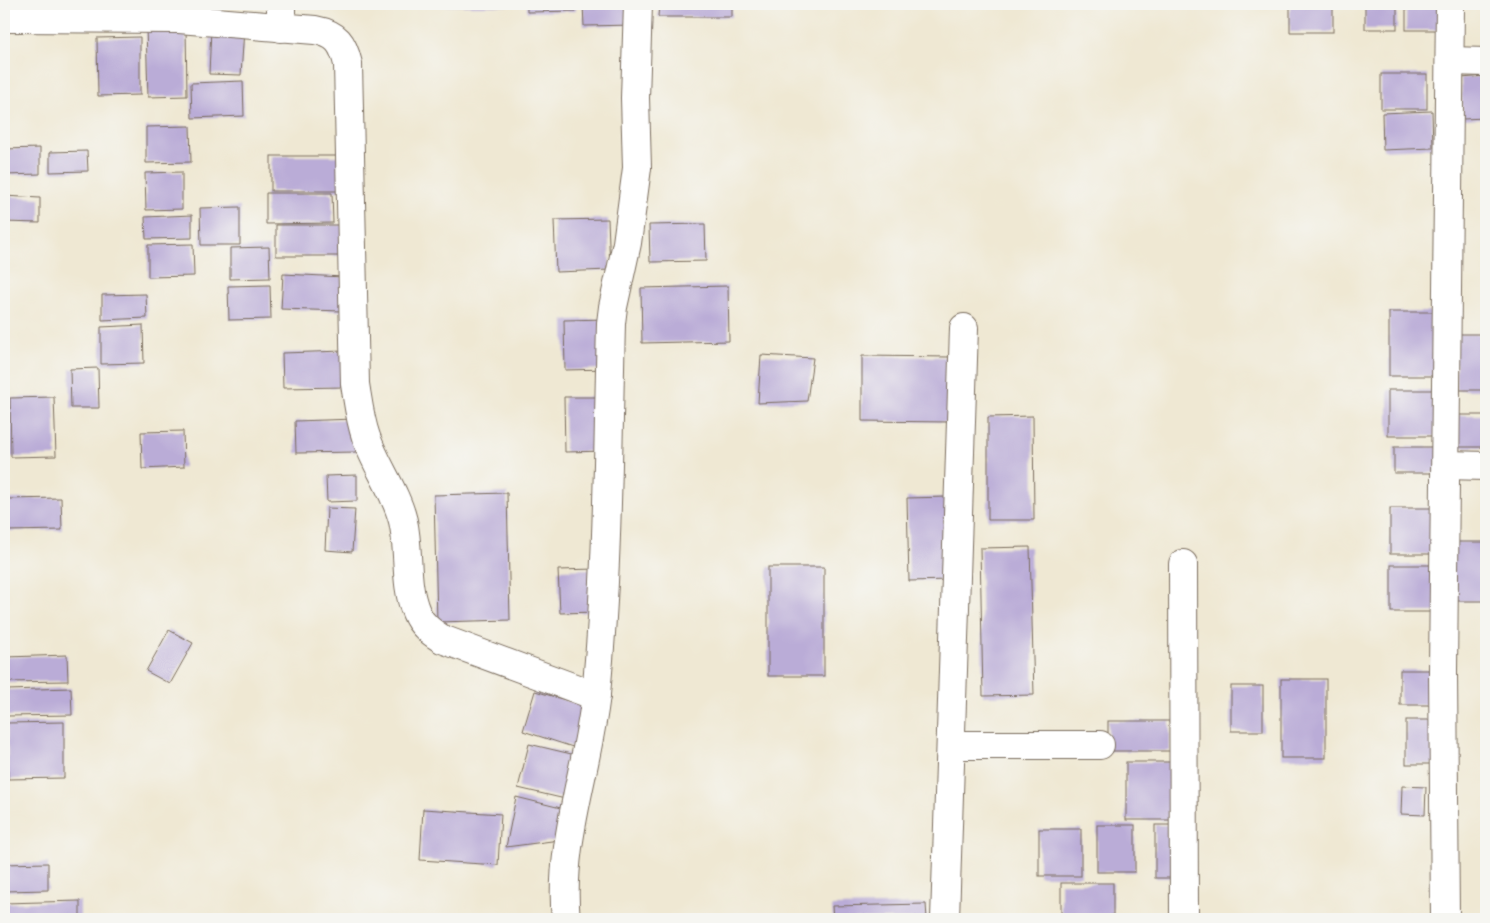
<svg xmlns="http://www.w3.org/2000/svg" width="1490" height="923" viewBox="0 0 1490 923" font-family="'Shantell Sans',sans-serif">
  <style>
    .building { fill: #baacd7 }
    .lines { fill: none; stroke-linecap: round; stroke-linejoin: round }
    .street-casing { stroke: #7a6c5d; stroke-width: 30 }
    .street { stroke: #fff; stroke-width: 28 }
  </style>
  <rect width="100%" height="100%" fill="#f6f6f2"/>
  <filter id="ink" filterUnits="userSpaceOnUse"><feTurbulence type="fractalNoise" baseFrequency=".02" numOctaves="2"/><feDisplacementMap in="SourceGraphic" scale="10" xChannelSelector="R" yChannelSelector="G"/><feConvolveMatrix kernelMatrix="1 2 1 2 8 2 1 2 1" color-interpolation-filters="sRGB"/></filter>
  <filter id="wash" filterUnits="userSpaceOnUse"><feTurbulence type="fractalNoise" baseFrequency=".0096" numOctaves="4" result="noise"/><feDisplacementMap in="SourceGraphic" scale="20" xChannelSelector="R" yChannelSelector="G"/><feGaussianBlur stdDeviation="1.12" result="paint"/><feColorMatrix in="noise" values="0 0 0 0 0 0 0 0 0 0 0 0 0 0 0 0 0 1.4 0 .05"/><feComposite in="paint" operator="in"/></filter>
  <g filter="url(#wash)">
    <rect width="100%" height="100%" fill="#efe8d3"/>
    <g id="blocks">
      <g class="building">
        <rect x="440" y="4" width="82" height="2"/>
        <polygon points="527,4 575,4 576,11 527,12"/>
        <polygon points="583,4 634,4 634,25 584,26"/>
        <polygon points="659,4 732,4 732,17 658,17"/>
        <rect x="1290" y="4" width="43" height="28"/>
        <rect x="1365" y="4" width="32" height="25"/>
        <rect x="1406" y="4" width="35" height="26"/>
        <polygon points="146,26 186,26 187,96 148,97"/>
        <polygon points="211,28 244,29 241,75 209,74"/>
        <polygon points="140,37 140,95 98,96 97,38"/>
        <rect x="1381" y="74" width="46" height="35"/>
        <polygon points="1486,76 1486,118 1463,119 1461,78"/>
        <polygon points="243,81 244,116 192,118 191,83"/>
        <polygon points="1432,111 1433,148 1383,150 1382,113"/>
        <polygon points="190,126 191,162 146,163 146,127"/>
        <polygon points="40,148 40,174 4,175 4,149"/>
        <polygon points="87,151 88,171 50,172 50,152"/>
        <rect x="271" y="156" width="71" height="35"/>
        <polygon points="182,172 182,209 146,210 145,173"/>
        <polygon points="266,193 332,193 333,223 266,224"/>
        <polygon points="4,196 40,198 40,223 4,222"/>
        <polygon points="240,207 240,245 201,245 200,208"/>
        <polygon points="192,215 192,238 146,239 145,217"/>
        <polygon points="608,219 610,270 556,272 554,220"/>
        <polygon points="705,224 706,261 650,262 649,225"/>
        <rect x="276" y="225" width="66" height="31"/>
        <polygon points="193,244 194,276 148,277 148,245"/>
        <polygon points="269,247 270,278 230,279 230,248"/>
        <polygon points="283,274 343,277 342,311 281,309"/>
        <polygon points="270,285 271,319 229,320 228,286"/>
        <polygon points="728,286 729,341 642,343 641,288"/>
        <polygon points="146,294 147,318 102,320 102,295"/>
        <rect x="1389" y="312" width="51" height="64"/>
        <polygon points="607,319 608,369 565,370 564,320"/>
        <polygon points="143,325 144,363 101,364 101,327"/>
        <rect x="1456" y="334" width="30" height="56"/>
        <polygon points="344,351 345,387 283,388 282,353"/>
        <polygon points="761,355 813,358 807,401 758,403"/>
        <polygon points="862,356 950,357 950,422 862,421"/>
        <polygon points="98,368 99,408 71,408 70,369"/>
        <rect x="1388" y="390" width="50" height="46"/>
        <polygon points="54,397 56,456 11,457 10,398"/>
        <polygon points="564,397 606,397 607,451 565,452"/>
        <rect x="1454" y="415" width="32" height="32"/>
        <polygon points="1033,416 1034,520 988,520 988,417"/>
        <polygon points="355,419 356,452 296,453 295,421"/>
        <polygon points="183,431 184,467 142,469 141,432"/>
        <rect x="1394" y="447" width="46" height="26"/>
        <polygon points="357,475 357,501 327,502 326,476"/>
        <polygon points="507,493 510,620 437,622 434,495"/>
        <polygon points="947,497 949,580 909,581 907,498"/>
        <polygon points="61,498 62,530 7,531 6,499"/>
        <polygon points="327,508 355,509 352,552 325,550"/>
        <rect x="1390" y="508" width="46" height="46"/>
        <rect x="1451" y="542" width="35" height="59"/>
        <polygon points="1030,547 1034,695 983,696 980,548"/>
        <rect x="1391" y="565" width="48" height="47"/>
        <rect x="768" y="567" width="56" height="109"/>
        <polygon points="596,569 597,612 560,613 558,570"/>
        <polygon points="169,630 193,643 170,684 146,671"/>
        <polygon points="67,655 68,681 6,682 6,657"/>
        <rect x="1400" y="670" width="30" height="35"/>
        <rect x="1281" y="679" width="45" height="79"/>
        <rect x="1231" y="686" width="32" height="45"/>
        <polygon points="71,688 72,715 7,716 7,690"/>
        <polygon points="535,691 592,708 579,749 523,731"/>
        <rect x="1406" y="720" width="30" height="44"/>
        <rect x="1108" y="721" width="62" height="30"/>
        <polygon points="64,722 64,778 8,779 7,723"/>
        <polygon points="529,744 584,757 574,801 518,788"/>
        <rect x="1126" y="762" width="45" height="58"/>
        <polygon points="1402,786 1426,787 1425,815 1401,814"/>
        <polygon points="516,797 569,810 567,839 506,847"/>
        <polygon points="423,809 501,814 498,865 420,860"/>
        <rect x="1097" y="825" width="38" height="47"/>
        <rect x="1155" y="825" width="26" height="53"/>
        <rect x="1039" y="829" width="42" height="47"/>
        <polygon points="48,863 48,890 4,891 4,864"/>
        <rect x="1061" y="883" width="52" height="36"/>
        <polygon points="80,901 80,919 4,919 4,903"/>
        <polygon points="926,904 927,919 833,919 832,906"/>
      </g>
    </g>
  </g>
  <g filter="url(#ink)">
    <use href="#blocks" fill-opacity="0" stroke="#7a6c5d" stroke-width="1"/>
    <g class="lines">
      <defs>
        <g id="street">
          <path d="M4 18 179 19 315 30C337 34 343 43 348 64L355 384C358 402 360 420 366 437 376 466 396 492 403 521 410 551 404 584 416 612 421 625 431 632 442 639L596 696"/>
          <polyline points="281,28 281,4"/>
          <polyline points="1450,61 1486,62"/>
          <polyline points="1446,465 1486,466"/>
          <polyline points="1183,564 1184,919"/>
          <polyline points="952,745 1100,745"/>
          <path d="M566 919C558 845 588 768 596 694 608 571 608 446 611 323L613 307 627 243 637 168 635 98 638 4"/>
          <polyline points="945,919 964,328"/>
          <polyline points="1445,919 1443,671 1450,4"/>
        </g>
      </defs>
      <use href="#street" class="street-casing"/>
      <use href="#street" class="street"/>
    </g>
  </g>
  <rect width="1490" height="923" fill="none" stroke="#f6f6f2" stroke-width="20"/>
</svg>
